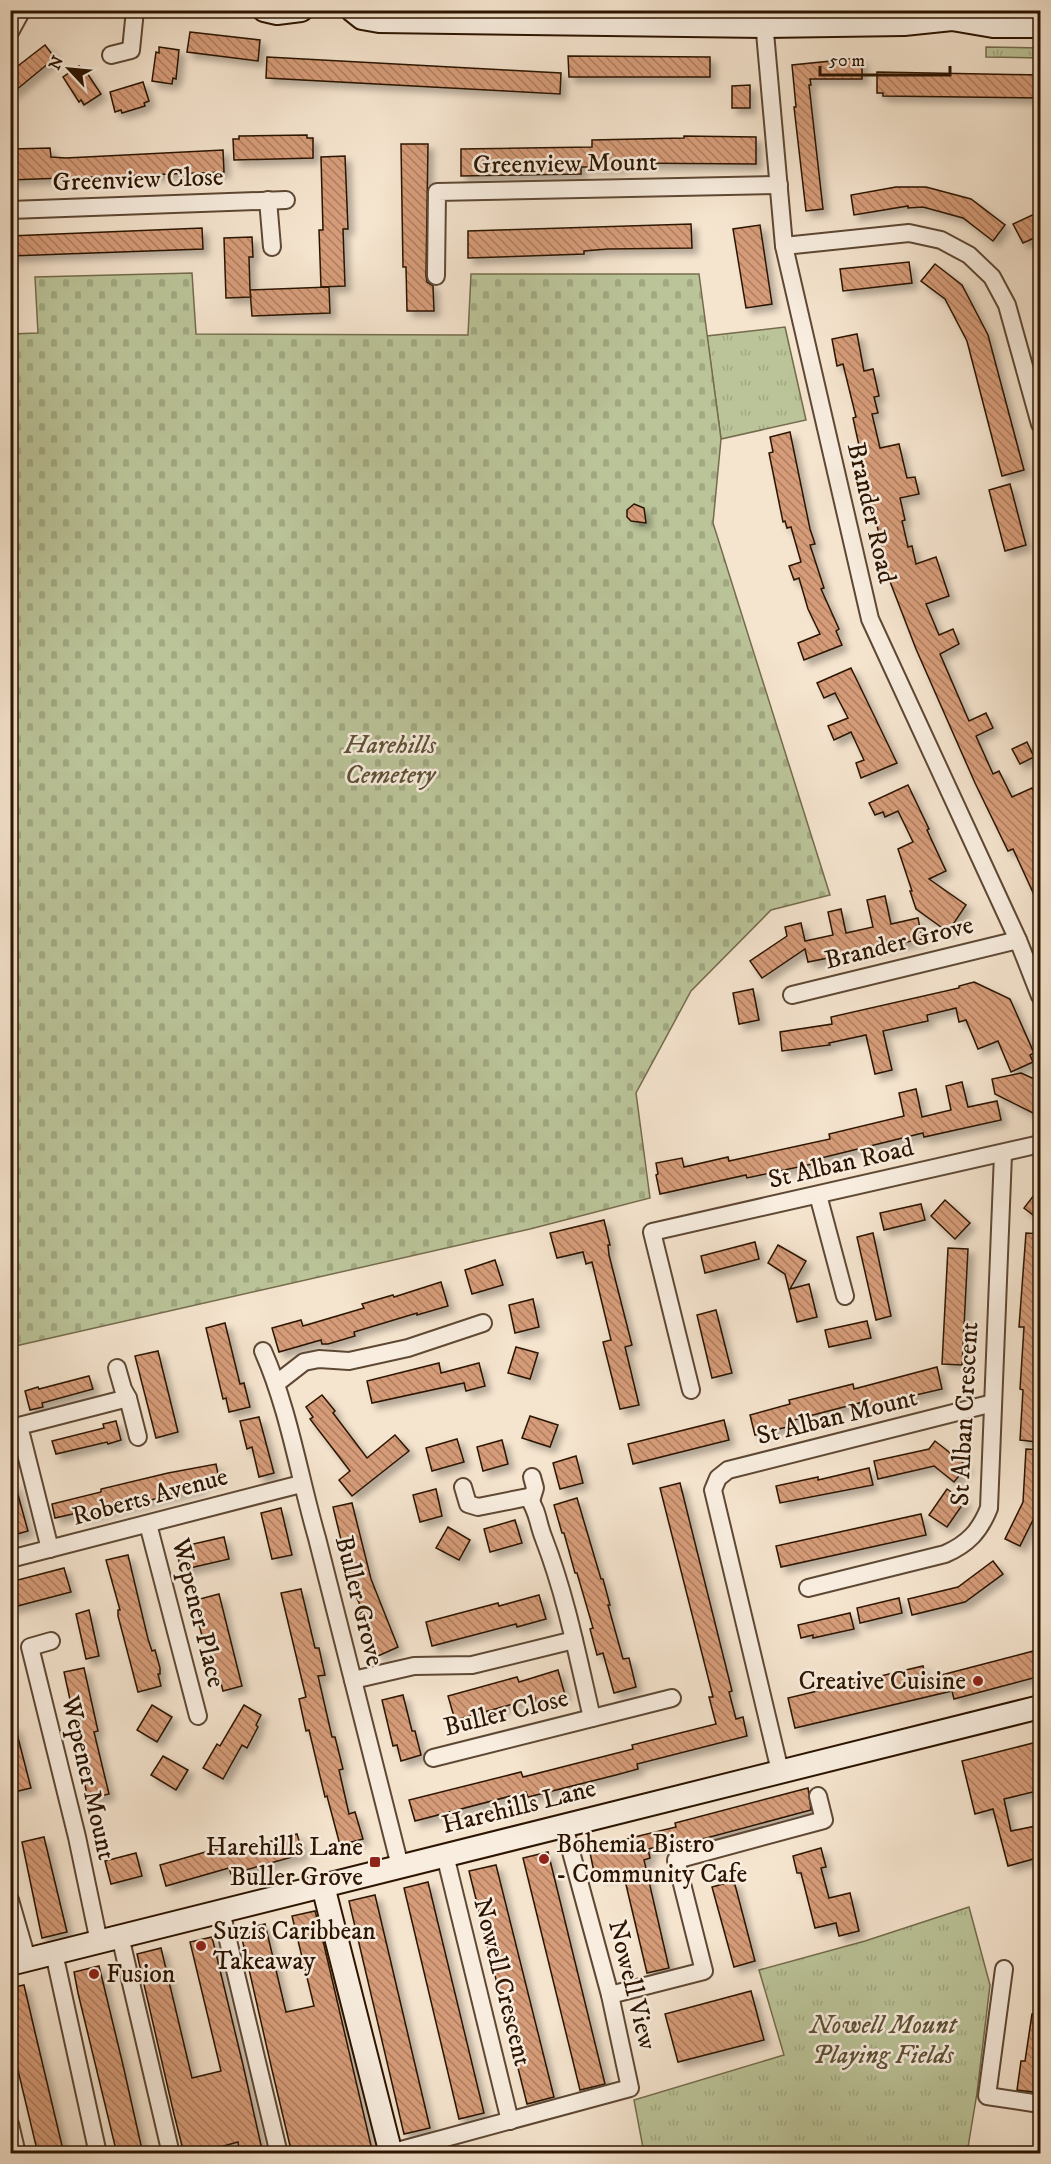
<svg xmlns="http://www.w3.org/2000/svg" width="1051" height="2164" viewBox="0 0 1051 2164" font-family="'IM FELL DW Pica',serif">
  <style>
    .grass { fill: url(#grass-tufts); stroke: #746c4c; stroke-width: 1.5 }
    .cemetery { fill: url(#cemetery-stones); stroke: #746c4c; stroke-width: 1.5 }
    .building { fill: url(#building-back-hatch); stroke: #2c1400; stroke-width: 1.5; filter: url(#shadow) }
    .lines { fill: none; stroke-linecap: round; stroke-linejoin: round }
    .street-casing { stroke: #5e4834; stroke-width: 20 }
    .secondary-casing { stroke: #2c1400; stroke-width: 26 }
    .street { stroke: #f8eddf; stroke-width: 16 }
    .secondary { stroke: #f8eddf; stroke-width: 22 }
    .poi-dot { fill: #8f2418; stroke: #f8eddf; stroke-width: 2 }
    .labels { text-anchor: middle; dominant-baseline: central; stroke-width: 5; stroke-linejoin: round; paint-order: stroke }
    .street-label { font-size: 26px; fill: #2c1400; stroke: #f8eddf }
    .park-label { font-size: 26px; font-style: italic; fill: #5e5236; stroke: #f8eddf }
    .poi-label { font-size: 26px; fill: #2c1400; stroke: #f8eddf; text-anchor: start }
  </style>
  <defs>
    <pattern id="grass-tufts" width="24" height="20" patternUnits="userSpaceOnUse" patternTransform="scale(1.5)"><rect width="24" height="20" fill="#bbc499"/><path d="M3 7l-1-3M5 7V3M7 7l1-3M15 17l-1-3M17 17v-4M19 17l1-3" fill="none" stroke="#a1a882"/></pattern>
    <pattern id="cemetery-stones" width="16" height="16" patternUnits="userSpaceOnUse" patternTransform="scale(1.5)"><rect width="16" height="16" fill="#bbc499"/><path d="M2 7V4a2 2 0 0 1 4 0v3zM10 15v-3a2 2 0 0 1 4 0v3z" fill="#a1a882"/></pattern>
    <pattern id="building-back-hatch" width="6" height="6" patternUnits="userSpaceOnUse" patternTransform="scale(1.5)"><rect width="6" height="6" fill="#d69c79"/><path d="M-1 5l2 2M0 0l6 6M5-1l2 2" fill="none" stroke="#ae7e61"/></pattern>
    <filter id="shadow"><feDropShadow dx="5.5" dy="5.5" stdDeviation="3" flood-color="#0004"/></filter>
  </defs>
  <rect width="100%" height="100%" fill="#f5e4ce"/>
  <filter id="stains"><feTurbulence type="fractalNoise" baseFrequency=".00333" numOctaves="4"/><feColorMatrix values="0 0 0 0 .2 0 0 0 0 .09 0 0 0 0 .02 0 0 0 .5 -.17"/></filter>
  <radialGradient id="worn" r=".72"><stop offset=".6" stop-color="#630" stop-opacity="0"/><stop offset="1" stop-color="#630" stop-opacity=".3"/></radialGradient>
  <g class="grass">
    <polygon points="986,47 1040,48 1040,58 986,57"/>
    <polygon points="785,327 806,420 721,439 707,336"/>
    <polygon points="969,1907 990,1985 977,2093 967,2153 644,2153 634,2100 784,2055 759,1970 865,1941"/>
  </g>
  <polygon class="cemetery" points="192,273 196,334 468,335 471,274 699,274 721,439 713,523 830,895 771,910 691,991 636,1093 650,1198 530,1229 11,1347 10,334 38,333 35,277"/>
  <g class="building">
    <polygon points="190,32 260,40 258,61 187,52"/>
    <polygon points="45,45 55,58 10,95 10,72"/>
    <polygon points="159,47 179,50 176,79 173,78 172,84 152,81 156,52 159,53"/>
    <polygon points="568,56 710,57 710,77 569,77"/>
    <polygon points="267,57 561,73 560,94 266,78"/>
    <polygon points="831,59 862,59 862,79 810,79 811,85 809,85 823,209 806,211 794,107 796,107 792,65 831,61"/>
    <polygon points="79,66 83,71 85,70 101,94 84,105 81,100 79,102 63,77"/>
    <polygon points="877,72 1041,75 1041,98 883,96 883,93 877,93"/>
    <polygon points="143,82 149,101 144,103 145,106 122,113 121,110 115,112 110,92"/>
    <polygon points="750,85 750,108 732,108 732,86"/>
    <polygon points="307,135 307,138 313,138 313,158 234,160 233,139 239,139 239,136"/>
    <polygon points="684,136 756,137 756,164 621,163 621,167 581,167 581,174 461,176 461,149 592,147 592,140 684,138"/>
    <polygon points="401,144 428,144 426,276 427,282 433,286 434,311 407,311 406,267 403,267"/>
    <polygon points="50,148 51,157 66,158 223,150 224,172 10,180 12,149"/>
    <polygon points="345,156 348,229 343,229 345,286 321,287 319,230 323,230 321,157"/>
    <polygon points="896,187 926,187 971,199 1005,225 993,241 963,218 923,207 908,208 908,206 854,215 851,195"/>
    <polygon points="1041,211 1041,235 1023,243 1013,224"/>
    <polygon points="691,224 692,248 608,249 584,251 584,254 468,258 468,231"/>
    <polygon points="760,225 772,304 746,308 733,229"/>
    <polygon points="202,228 203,249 10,256 10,236"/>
    <polygon points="252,237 253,257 249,257 250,290 329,287 330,313 252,316 250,290 251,297 226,298 224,238"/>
    <polygon points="909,262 912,283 843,291 840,269"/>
    <polygon points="935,264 962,285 988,335 1024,470 1002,476 967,341 945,299 921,281"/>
    <polygon points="857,334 864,371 873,369 879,396 874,397 878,413 872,414 880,448 899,444 907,478 915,477 919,494 900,498 905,520 902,521 908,547 912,546 916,564 936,557 949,596 926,604 939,635 953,629 959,644 940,654 969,721 986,713 993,728 976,736 993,774 999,771 1012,797 1032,788 1036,796 1041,793 1041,910 1013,849 1008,851 975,783 916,649 889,579 856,432 853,418 856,417 843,364 837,366 832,339"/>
    <polygon points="790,432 810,529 815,544 810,545 824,588 821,589 839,629 836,631 842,645 804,660 798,643 820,634 808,609 799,578 794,580 789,566 801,562 791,527 787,528 785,521 783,522 769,453 773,452 770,437"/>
    <polygon points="1010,484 1026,545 1005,551 989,490"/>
    <polygon points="634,504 644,508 646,523 631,521 627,517 627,510"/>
    <polygon points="851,668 897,763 861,778 856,763 864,760 851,732 834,740 828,726 848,718 835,693 824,698 817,683"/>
    <polygon points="1027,742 1034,757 1020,764 1012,749"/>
    <polygon points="908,785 929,829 927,830 946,871 929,879 966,905 948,932 916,909 910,891 912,891 898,849 913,842 898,811 885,817 883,812 875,815 869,803"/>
    <polygon points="885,896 891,924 918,918 922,939 808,962 805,949 762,978 750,961 787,936 785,927 801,923 805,941 833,935 828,912 841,909 846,933 873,927 867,900"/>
    <polygon points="974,982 1010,999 1034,1053 1030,1055 1033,1062 1011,1072 998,1041 978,1049 966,1020 959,1022 956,1008 927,1015 928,1021 883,1031 892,1070 875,1074 866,1035 829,1043 830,1045 782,1051 780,1032 832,1024 831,1017 959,988 959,986"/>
    <polygon points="753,989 759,1020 739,1024 733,993"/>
    <polygon points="1021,1073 1041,1082 1041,1102 1035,1114 995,1094 992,1079"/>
    <polygon points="962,1082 968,1107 997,1101 1001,1120 924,1137 923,1133 821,1158 822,1162 747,1178 746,1175 660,1194 656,1175 658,1174 656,1163 682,1158 684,1167 728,1157 729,1161 830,1139 829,1134 904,1116 899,1093 916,1089 922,1117 951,1110 946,1086"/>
    <polygon points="1041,1186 1041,1221 1024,1208"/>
    <polygon points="945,1200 970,1223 955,1239 931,1216"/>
    <polygon points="921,1204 925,1220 884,1230 880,1213"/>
    <polygon points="604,1220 610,1245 608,1245 609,1255 632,1345 625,1347 639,1405 620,1409 603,1342 611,1340 592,1262 586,1264 583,1252 557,1258 550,1233"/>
    <polygon points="873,1233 891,1316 876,1320 857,1237"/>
    <polygon points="1026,1233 1041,1234 1041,1277 1036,1348 1040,1348 1037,1399 1040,1400 1037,1442 1020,1440 1023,1390 1020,1389 1024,1327 1019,1327"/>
    <polygon points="755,1242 759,1259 705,1273 701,1256"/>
    <polygon points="778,1245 806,1261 790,1289 809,1284 817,1317 797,1322 785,1274 768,1263"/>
    <polygon points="948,1248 968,1249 962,1365 942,1364"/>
    <polygon points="495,1260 503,1285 472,1294 465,1270"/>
    <polygon points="441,1282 448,1306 417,1315 417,1313 354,1332 355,1336 328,1344 322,1344 321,1340 279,1352 272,1328 301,1320 303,1326 364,1308 362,1304 393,1295 394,1297"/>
    <polygon points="533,1299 539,1327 515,1333 509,1305"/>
    <polygon points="716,1310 732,1373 712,1378 697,1315"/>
    <polygon points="867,1321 871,1338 829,1347 825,1330"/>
    <polygon points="225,1323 240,1384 244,1383 250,1407 229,1412 226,1398 223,1399 206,1328"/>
    <polygon points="516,1347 538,1353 530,1379 508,1373"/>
    <polygon points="158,1351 178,1432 156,1438 135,1356"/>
    <polygon points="439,1363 441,1373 479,1363 485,1386 466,1391 464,1383 372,1403 367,1381"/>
    <polygon points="937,1367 942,1389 868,1406 867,1401 786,1422 787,1427 755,1435 750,1415 790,1404 789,1400 853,1384 854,1389"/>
    <polygon points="89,1376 93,1389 42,1403 43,1407 30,1410 25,1391 38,1387 39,1389"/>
    <polygon points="322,1395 335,1411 333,1413 367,1458 395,1435 409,1451 352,1496 339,1480 350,1471 310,1419 313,1417 306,1407"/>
    <polygon points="530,1416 558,1425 550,1447 522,1438"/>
    <polygon points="259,1417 274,1473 259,1477 252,1447 247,1449 240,1421"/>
    <polygon points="724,1420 729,1440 633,1464 628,1444"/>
    <polygon points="116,1421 121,1440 108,1444 107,1442 56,1454 52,1441 104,1428 103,1424"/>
    <polygon points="457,1439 464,1462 432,1471 426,1448"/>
    <polygon points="502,1440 508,1464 483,1471 477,1447"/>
    <polygon points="935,1441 967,1466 954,1482 934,1466 878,1479 874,1461 929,1449"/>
    <polygon points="1026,1449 1041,1450 1041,1504 1020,1546 1005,1539 1023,1502"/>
    <polygon points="576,1456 583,1483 560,1489 553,1463"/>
    <polygon points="216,1464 219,1479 200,1483 200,1488 85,1516 77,1517 77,1513 55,1518 52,1504 101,1492 101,1489 168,1473"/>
    <polygon points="869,1468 873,1485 780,1503 776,1486 818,1477 818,1480"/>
    <polygon points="680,1483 732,1691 729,1692 736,1719 743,1717 747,1736 637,1764 638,1769 616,1775 528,1797 526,1792 415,1821 409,1800 521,1772 523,1777 570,1765 633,1749 632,1745 716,1724 709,1697 713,1697 660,1488"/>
    <polygon points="15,1484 28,1531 10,1536 10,1485"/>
    <polygon points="436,1489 442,1516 420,1522 413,1495"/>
    <polygon points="947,1489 965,1501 947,1527 929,1515"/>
    <polygon points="577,1498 601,1579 603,1579 610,1605 608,1605 623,1659 629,1658 636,1687 614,1693 603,1653 597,1655 590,1629 593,1628 577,1573 575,1573 564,1533 562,1533 554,1505"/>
    <polygon points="352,1503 371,1579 398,1647 378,1656 359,1613 363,1612 353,1589 333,1507"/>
    <polygon points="281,1508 292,1555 272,1559 261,1513"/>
    <polygon points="921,1514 926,1535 781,1567 776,1546"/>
    <polygon points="515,1520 522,1543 490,1552 484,1529"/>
    <polygon points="448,1527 470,1540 459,1560 436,1548"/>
    <polygon points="224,1537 229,1559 181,1570 176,1548"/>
    <polygon points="128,1555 148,1639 152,1651 155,1650 160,1668 160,1674 158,1674 161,1686 138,1692 118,1616 118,1610 120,1610 106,1560"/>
    <polygon points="993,1561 1003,1574 965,1602 912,1615 908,1599 958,1587"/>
    <polygon points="64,1568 71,1592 10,1608 10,1582"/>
    <polygon points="301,1589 315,1648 319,1648 325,1675 318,1676 332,1737 335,1737 343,1769 339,1770 349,1814 355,1812 363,1839 340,1845 327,1796 325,1797 309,1730 306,1731 299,1699 306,1697 281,1593"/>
    <polygon points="219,1594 242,1686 223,1691 220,1679 217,1680 205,1635 202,1636 196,1613 199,1612 196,1600"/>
    <polygon points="539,1595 546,1619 517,1627 516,1624 432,1646 426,1622 498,1603 499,1606"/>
    <polygon points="899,1598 902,1613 860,1623 857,1608"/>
    <polygon points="89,1610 99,1656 86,1659 76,1614"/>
    <polygon points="850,1613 854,1629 813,1638 813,1635 801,1638 798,1625"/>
    <polygon points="1041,1649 1041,1676 954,1699 952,1691 795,1728 788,1698 923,1666 926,1679"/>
    <polygon points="84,1668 98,1731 94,1732 109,1794 88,1799 74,1736 78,1736 64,1672"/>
    <polygon points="558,1670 565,1695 536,1703 535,1698 455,1720 448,1696 517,1677 519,1682"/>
    <polygon points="403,1695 412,1731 415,1731 421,1755 401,1761 397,1745 393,1746 382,1700"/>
    <polygon points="152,1705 172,1717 157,1742 137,1730"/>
    <polygon points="244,1705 261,1715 256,1725 258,1727 247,1748 242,1745 223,1779 203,1768 217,1744 220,1746"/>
    <polygon points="15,1726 31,1788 10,1793 10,1727"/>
    <polygon points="1041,1741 1041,1790 1004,1799 1011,1831 1041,1825 1041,1857 1008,1866 993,1809 975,1814 962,1761"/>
    <polygon points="163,1756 188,1770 176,1790 151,1775"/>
    <polygon points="808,1788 811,1810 680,1845 680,1842 648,1849 650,1858 644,1860 669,1968 647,1973 623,1872 602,1877 600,1870 594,1872 589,1848 676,1827 675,1823"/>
    <polygon points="297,1834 303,1854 231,1874 229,1868 166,1886 160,1865 223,1847 225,1854"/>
    <polygon points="44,1837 67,1932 42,1938 22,1842"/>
    <polygon points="821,1848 826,1867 821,1868 829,1898 850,1893 859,1931 839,1936 836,1923 815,1928 801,1873 797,1873 793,1856"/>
    <polygon points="548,1852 605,2084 580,2090 523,1858"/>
    <polygon points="136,1853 142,1876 111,1884 105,1861"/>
    <polygon points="496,1865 554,2097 527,2104 469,1871"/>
    <polygon points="734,1881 755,1961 734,1967 712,1887"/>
    <polygon points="428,1882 484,2113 459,2119 404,1888"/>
    <polygon points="375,1895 430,2128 404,2134 349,1901"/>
    <polygon points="315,1911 324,1945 373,2154 292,2154 272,2070 240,1930 265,1924 286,2012 314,2006 292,1916"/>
    <polygon points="212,1937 243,2065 263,2154 240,2154 238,2142 209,2150 210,2154 184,2154 173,2110 137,1954 161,1948 192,2078 221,2071 190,1942"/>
    <polygon points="99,1966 123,2065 143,2154 117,2154 78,1993 74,1972"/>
    <polygon points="24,1985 34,2028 64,2154 38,2154 10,2037 10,1988"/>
    <polygon points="751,1991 764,2040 678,2062 665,2014"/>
    <polygon points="1032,2014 1041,2014 1041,2093 1017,2090 1021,2061 1025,2061"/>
  </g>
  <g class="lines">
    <defs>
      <g id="street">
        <polyline points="763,10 784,246 870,619 1018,940 1040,996"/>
        <polyline points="10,32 22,10"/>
        <polyline points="111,55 131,50 135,10"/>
        <polyline points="268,200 272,247"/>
        <polyline points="10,210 286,200"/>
        <polyline points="784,246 909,233 941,240 969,255 992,277 1007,305 1040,424"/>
        <polyline points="436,276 437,192 779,185"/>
        <polyline points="792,995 1018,940"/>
        <polyline points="818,1195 845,1296"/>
        <path d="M263 1351C289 1410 299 1476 317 1538L400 1866"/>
        <polyline points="117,1368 123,1389 128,1398 138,1437"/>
        <polyline points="277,1383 304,1362 319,1359 349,1361 408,1348 483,1323"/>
        <polyline points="691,1390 652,1232 1040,1144"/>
        <path d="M463 1487 468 1504 478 1507 528 1497C539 1513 537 1522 544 1539 566 1596 578 1658 592 1718"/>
        <polyline points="531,1501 535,1488 532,1477"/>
        <polyline points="148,1524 198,1716"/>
        <polyline points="50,1549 19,1426 128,1398"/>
        <polyline points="10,1559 301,1484"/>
        <path d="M808 1588 945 1554C968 1544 980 1531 989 1508L1003 1154"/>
        <polyline points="51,1641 30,1647 77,1837 99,1942"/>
        <polyline points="353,1680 414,1666 472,1665 574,1640"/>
        <polyline points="433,1758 672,1698"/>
        <polyline points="780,1771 713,1490 718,1478 728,1470 993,1403"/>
        <polyline points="445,1855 510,2121"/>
        <polyline points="10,1900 27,1959"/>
        <polyline points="221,1911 279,2154"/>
        <polyline points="120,1936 171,2154"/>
        <polyline points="54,1953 98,2154"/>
        <polyline points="1004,1969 987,2096 1040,2104"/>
        <polyline points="610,1995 704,1971 676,1860 824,1820 818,1796"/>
        <polyline points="10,2124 17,2154"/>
        <polyline points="390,2153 630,2088 610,1995 564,1826"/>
      </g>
      <g id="secondary">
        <polyline points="264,10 277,13 301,10"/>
        <polyline points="352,10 362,18 379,21 765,26 904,24 952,19 993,26 1040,26"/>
        <polyline points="323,1886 391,2154"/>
        <polyline points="10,1964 1040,1707"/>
      </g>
    </defs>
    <use href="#street" class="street-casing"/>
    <use href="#secondary" class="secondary-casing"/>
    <use href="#street" class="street"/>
    <use href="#secondary" class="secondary"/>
  </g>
  <g class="poi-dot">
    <circle cx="978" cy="1681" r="6"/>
    <circle cx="544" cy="1859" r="6"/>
    <rect x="369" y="1856" width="12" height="12" rx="3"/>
    <circle cx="201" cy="1946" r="6"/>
    <circle cx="94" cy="1974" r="6"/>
  </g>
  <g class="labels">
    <g class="street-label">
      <text transform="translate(565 164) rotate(-1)">Greenview Mount</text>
      <text transform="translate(138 180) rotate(-2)">Greenview Close</text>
      <text transform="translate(871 513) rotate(77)">Brander Road</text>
      <text transform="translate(899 943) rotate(-14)">Brander Grove</text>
      <text transform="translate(841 1164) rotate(-13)">St Alban Road</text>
      <text transform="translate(965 1414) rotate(-87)">St Alban Crescent</text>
      <text transform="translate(837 1417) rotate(-14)">St Alban Mount</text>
      <text transform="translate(150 1497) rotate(-15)">Roberts Avenue</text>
      <text transform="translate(359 1601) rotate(76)">Buller Grove</text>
      <text transform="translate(198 1613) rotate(76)">Wepener Place</text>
      <text transform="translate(506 1713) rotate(-14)">Buller Close</text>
      <text transform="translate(88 1778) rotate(77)">Wepener Mount</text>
      <text transform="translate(519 1807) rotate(-14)">Harehills Lane</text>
      <text transform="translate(502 1982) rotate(76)">Nowell Crescent</text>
      <text transform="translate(632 1985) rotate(76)">Nowell View</text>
    </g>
    <g class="park-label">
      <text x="390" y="745">Harehills<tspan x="390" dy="30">Cemetery</tspan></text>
      <text x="883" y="2025">Nowell Mount<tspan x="883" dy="30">Playing Fields</tspan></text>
    </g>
    <g class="poi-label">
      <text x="966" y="1681" text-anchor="end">Creative Cuisine</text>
      <text x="556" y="1844">Bohemia Bistro<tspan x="556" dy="30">- Community Cafe</tspan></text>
      <text x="363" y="1847" text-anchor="end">Harehills Lane<tspan x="363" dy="30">Buller Grove</tspan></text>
      <text x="213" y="1931">Suzis Caribbean<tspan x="213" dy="30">Takeaway</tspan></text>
      <text x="106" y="1974">Fusion</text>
    </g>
  </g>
  <rect width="1051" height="2164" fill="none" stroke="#f5e4ce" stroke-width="36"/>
  <rect x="12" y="12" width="1027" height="2140" fill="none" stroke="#2c1400" stroke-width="3"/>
  <rect x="18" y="18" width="1015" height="2128" fill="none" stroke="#2c1400" stroke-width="1.5"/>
  <g transform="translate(69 69) rotate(296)" stroke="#f8eddf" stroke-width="4.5" paint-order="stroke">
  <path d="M0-4.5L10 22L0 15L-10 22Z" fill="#2c1400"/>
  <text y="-9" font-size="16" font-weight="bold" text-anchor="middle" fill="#2c1400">N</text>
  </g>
  <path d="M820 66v9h130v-9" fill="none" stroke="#2c1400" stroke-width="3"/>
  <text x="829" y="66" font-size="18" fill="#2c1400" stroke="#f8eddf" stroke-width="4.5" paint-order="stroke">50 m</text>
  <rect width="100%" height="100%" filter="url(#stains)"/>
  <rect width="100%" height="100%" fill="url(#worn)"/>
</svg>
